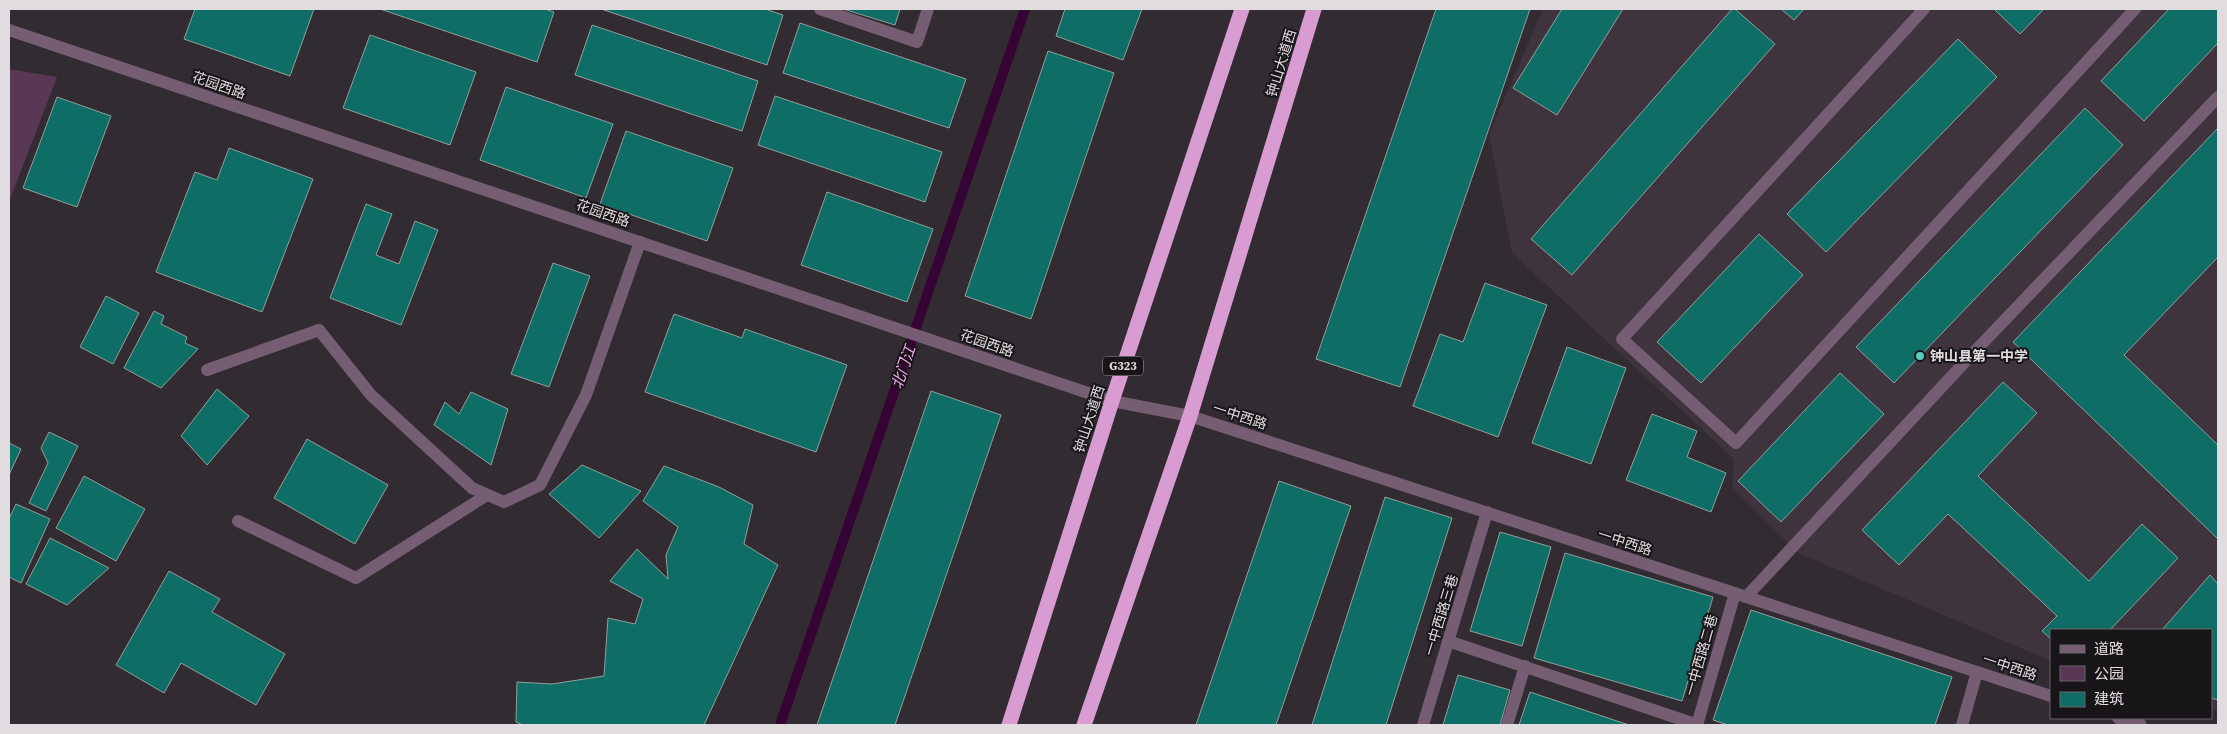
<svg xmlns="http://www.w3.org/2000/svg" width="2227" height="734" viewBox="0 0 2227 734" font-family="'Source Serif 4','Noto Sans SC',serif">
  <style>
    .built { fill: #3f333e }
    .green { fill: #593856 }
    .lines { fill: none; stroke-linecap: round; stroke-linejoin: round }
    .stream { stroke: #360335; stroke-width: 10 }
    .building { fill: #0e6d64; stroke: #929f9d }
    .minor { stroke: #755d73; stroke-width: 12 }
    .highway { stroke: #d89cd3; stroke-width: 15 }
    .poi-dot { fill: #58cec0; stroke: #181518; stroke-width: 2 }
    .labels { text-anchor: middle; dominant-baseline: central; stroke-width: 4; stroke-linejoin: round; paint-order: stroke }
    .shield { fill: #181518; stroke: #a4a0a4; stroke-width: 1 }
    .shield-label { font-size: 12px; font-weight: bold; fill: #e0dce0 }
    .street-label { font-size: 14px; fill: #e0dce0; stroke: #181518 }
    .poi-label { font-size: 14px; font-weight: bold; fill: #e0dce0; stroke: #181518; text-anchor: start }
    .water-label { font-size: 15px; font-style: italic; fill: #fdadf7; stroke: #181518 }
  </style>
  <rect width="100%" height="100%" fill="#322b32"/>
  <polygon class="built" points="1543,9 2218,9 2218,710 2211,709 2211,630 2051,630 2051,661 1798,553 1732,487 1734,459 1512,253 1489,134"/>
  <polygon class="green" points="9,69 57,77 9,202"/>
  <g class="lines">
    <polyline class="stream" points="780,725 1025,9"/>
  </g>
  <g class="building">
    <polygon points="195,9 314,9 290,76 184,39"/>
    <polygon points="380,9 545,9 554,12 537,62"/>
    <polygon points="601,9 765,9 783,15 767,65"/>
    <polygon points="843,9 900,9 895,25"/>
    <polygon points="1065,9 1142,9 1123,60 1056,36"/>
    <polygon points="1436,9 1530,9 1400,387 1316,359"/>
    <polygon points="1562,9 1623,9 1557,115 1513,88"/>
    <polygon points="1732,9 1735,9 1775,44 1572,275 1531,239"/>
    <polygon points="1781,9 1804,9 1794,20"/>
    <polygon points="1994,9 2044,9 2020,34"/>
    <polygon points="2169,9 2218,9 2218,43 2144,121 2101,81"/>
    <polygon points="800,23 966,79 949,128 783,73"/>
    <polygon points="592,25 758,81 742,131 575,75"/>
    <polygon points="370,35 476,72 450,145 343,108"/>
    <polygon points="1958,39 1997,77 1826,252 1787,214"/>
    <polygon points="1048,51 1114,73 1031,319 965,296"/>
    <polygon points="506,87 613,124 586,198 480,160"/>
    <polygon points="775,96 942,152 925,202 758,145"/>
    <polygon points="57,97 111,116 77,207 23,188"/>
    <polygon points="2085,108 2123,145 1894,383 1856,347"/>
    <polygon points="2218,128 2218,257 2124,355 2218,445 2218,539 2013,342"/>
    <polygon points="626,131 733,168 707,241 600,204"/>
    <polygon points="229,148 313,179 262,312 156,272 195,172 217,180"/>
    <polygon points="827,192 933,229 907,302 801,265"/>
    <polygon points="366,204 392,214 376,255 399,264 415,221 438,230 401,325 330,298"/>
    <polygon points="1759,234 1803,275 1701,383 1657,342"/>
    <polygon points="553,263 590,276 549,387 511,374"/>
    <polygon points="1485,283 1547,305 1498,437 1413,406 1440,334 1463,342"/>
    <polygon points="106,296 139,313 113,364 80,347"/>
    <polygon points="154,311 164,316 161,324 187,337 185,343 198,349 161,388 124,368"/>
    <polygon points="674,314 742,338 745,329 847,365 816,452 645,392"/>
    <polygon points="1567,347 1626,368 1591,464 1532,443"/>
    <polygon points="1840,373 1884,414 1781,522 1738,481"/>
    <polygon points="2003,382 2037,413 1978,476 2089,581 2142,524 2178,558 2110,630 2051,630 2051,639 2042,631 2057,616 1948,514 1899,565 1862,530"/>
    <polygon points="217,389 249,416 207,465 181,436"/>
    <polygon points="931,391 1001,415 895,725 817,725"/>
    <polygon points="471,392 508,409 491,465 434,425 445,402 459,414"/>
    <polygon points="1652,414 1697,431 1687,457 1726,473 1711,512 1626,480"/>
    <polygon points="49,432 78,446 46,511 29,503 48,463 41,448"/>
    <polygon points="307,439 388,485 355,544 274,498"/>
    <polygon points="9,443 21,449 9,475"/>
    <polygon points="582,465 641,491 599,538 549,494"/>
    <polygon points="664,466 719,487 753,505 744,544 778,565 704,725 523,725 516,722 517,682 552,684 604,676 608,618 635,624 643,599 610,581 637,549 668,579 666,555 678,527 643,501"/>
    <polygon points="84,476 145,509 116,561 56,528"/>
    <polygon points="1279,481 1351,506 1276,725 1196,725"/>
    <polygon points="1385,497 1452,518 1386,725 1312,725"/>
    <polygon points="16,504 50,519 21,583 9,577 9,519"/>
    <polygon points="1500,532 1551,547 1522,646 1470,631"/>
    <polygon points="50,538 109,568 67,605 26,584"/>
    <polygon points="1565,553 1713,597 1682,701 1534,658"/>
    <polygon points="169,571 220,599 212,612 285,654 256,705 181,663 164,693 116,665"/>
    <polygon points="2210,575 2218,584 2218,700 2211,698 2211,630 2162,630"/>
    <polygon points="1751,610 1952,677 1935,725 1728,725 1713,720"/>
    <polygon points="1458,675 1510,690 1500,725 1443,725"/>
    <polygon points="1530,692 1629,725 1519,725"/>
  </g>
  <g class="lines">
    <g class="minor">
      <polyline points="820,9 917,42 928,9"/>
      <polyline points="1924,9 1622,339 1736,443 2135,9"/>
      <polyline points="9,30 1112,401 1190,416 2051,696"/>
      <polyline points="207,370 319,330 371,395 472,488 504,502 540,485 586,395 640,242"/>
      <polyline points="238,521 356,578 487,495"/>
      <polyline points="1746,597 1978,348 2218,97"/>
      <polyline points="1448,641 1698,725"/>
      <polyline points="2118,718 2141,725"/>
      <polyline points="1423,725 1487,512"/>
      <polyline points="1507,725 1525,666"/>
      <polyline points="1697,725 1735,593"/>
      <polyline points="1962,725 1977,672"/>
    </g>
    <g class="highway">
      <polyline points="1009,725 1112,401 1242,9"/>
      <polyline points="1084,725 1190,416 1314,9"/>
    </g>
  </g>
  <circle class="poi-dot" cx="1920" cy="356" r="5"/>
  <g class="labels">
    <rect class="shield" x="1103" y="356.5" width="40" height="19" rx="4"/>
    <g class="shield-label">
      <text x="1123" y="366">G323</text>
    </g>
    <g class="street-label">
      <text transform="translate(1281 63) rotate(-73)">钟山大道西</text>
      <text transform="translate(219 85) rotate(19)">花园西路</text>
      <text transform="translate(603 213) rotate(19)">花园西路</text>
      <text transform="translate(987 343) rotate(19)">花园西路</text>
      <text transform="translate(1240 416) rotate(18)">一中西路</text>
      <text transform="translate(1089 419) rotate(-72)">钟山大道西</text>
      <text transform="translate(1625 542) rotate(18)">一中西路</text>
      <text transform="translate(1441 615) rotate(-73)">一中西路三巷</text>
      <text transform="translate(1701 655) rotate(-74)">一中西路二巷</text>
      <text transform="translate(2010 667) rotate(18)">一中西路</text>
    </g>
    <g class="poi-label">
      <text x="1930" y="356">钟山县第一中学</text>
    </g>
    <g class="water-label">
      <text transform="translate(903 367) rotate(-71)">北门江</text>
    </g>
  </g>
  <rect width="2227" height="734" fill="none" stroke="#e0dce0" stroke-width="20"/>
  <rect x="2050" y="629" width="162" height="90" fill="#181518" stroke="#686568"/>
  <rect x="2060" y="645" width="25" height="8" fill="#755d73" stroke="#686568"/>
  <text x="2094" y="654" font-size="15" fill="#e0dce0">道路</text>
  <rect x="2060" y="666" width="25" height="15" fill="#593856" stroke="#686568"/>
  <text x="2094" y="679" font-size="15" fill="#e0dce0">公园</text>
  <rect x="2060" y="692" width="25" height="15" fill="#0e6d64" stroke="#686568"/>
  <text x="2094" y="704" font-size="15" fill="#e0dce0">建筑</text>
</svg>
